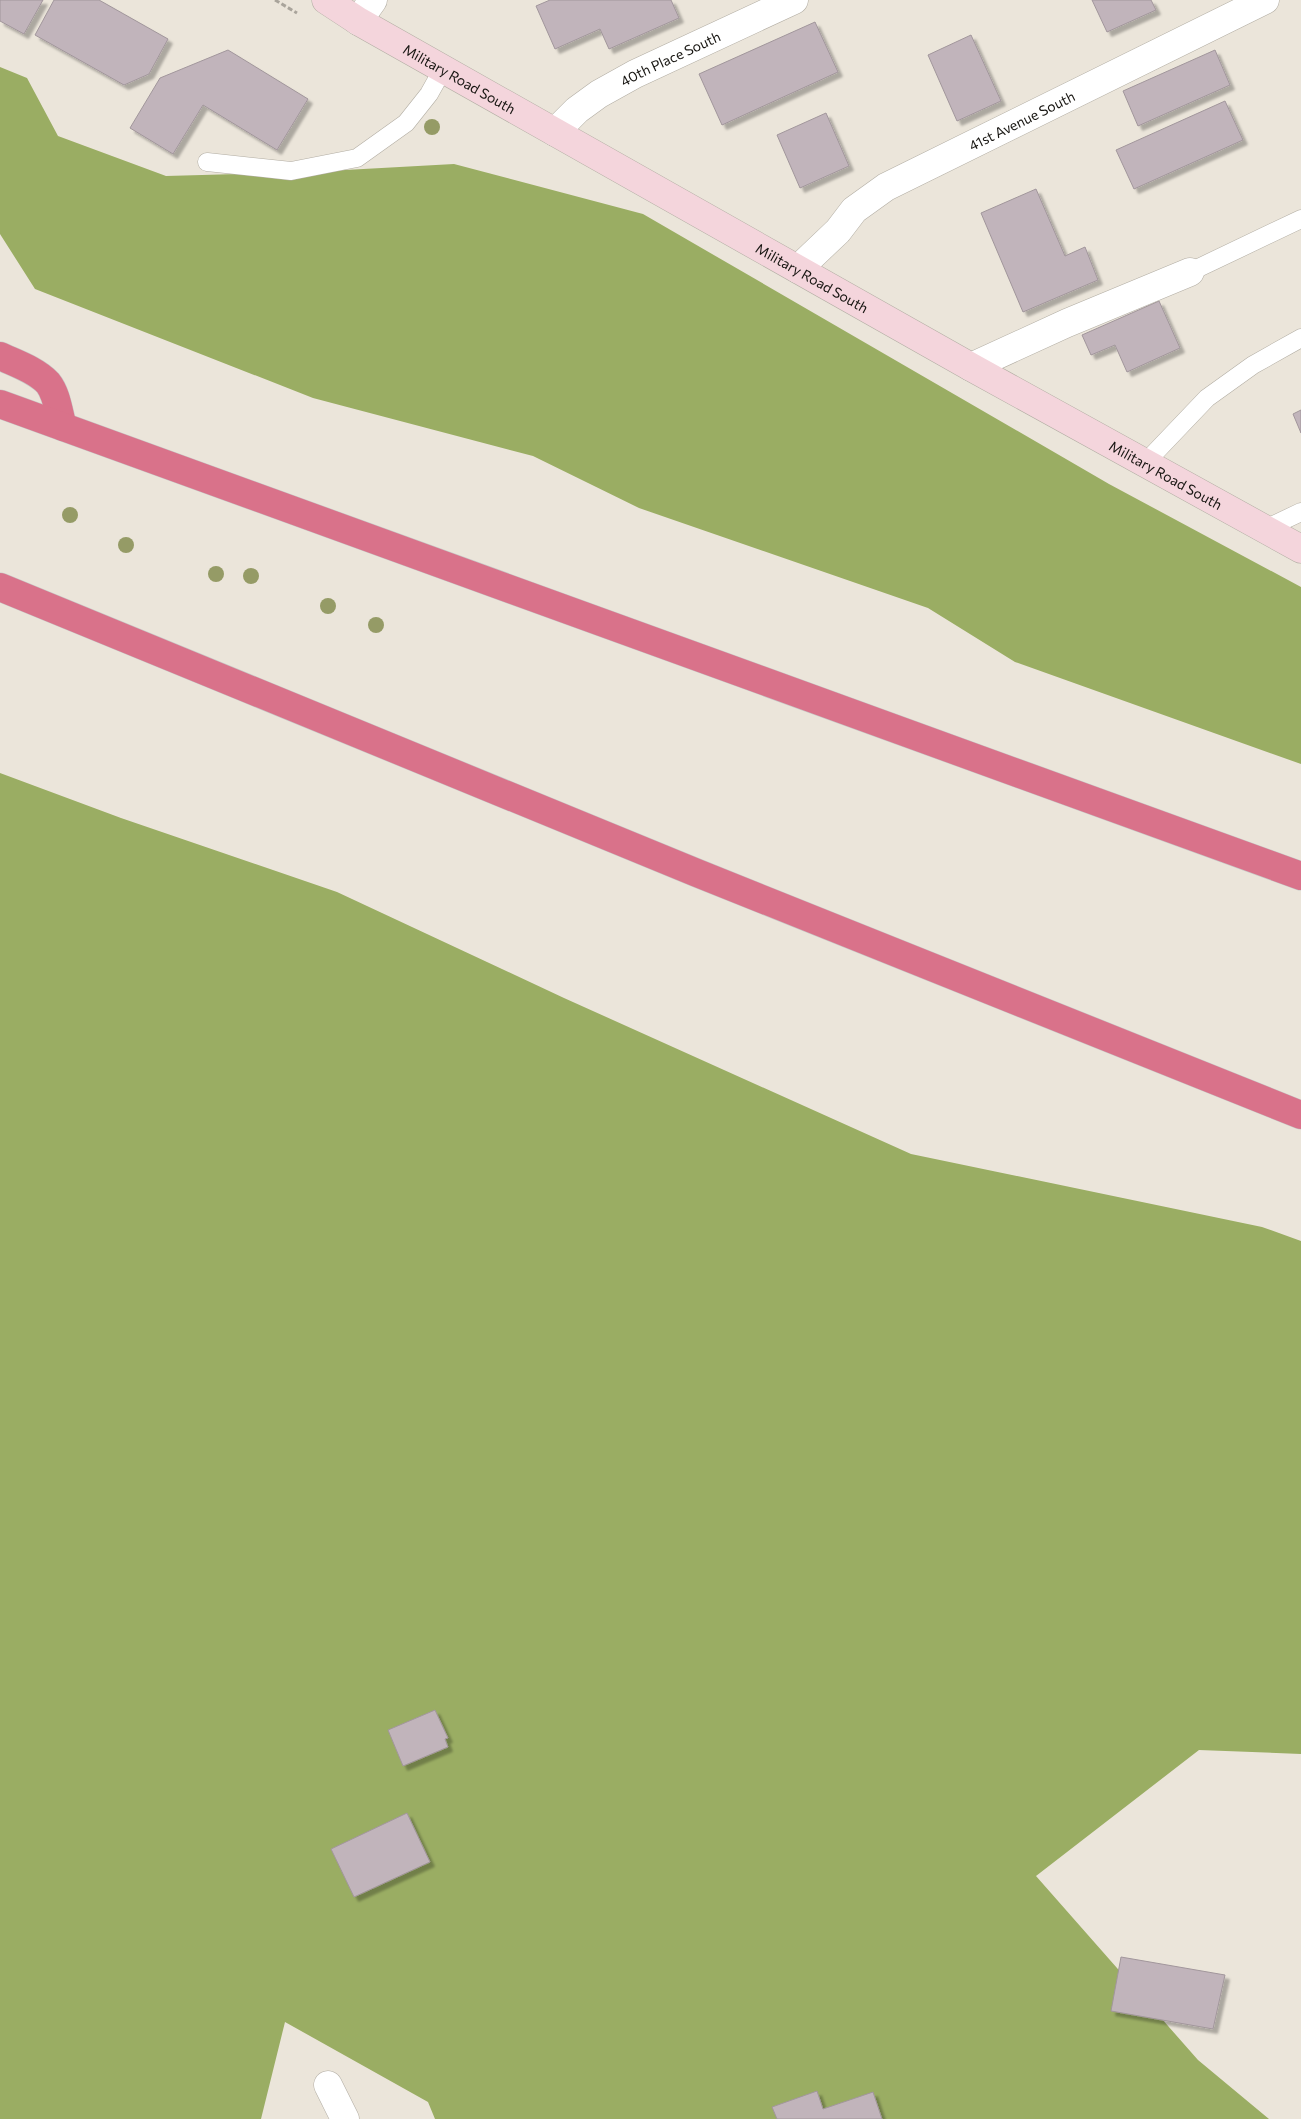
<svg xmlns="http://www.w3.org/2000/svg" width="1301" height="2119" viewBox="0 0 1301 2119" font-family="Commissioner,sans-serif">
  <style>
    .forest { fill: #9aad63 }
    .building { fill: #c1b4bb; stroke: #a1969b; filter: url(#shadow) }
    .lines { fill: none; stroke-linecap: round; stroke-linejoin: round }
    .lane-casing { stroke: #b2ada3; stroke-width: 19 }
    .street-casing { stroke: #b2ada3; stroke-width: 29 }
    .secondary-casing { stroke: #b2ada3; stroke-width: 29 }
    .highway-casing { stroke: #c7c7c6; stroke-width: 29 }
    .path { stroke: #a9a49b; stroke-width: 3; stroke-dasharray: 5 2.5; stroke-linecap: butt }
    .lane { stroke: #fff; stroke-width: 18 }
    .street { stroke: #fff; stroke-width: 28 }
    .secondary { stroke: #f4d5dc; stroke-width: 28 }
    .highway { stroke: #d9728a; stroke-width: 28 }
    .tree { fill: #959b66 }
    .labels { text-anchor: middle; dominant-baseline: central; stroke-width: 4; stroke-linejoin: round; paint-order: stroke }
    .street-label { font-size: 14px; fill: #171511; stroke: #ebe5da }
  </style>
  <defs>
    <filter id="shadow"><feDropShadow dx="4.5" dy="4.5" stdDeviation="1" flood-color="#0004"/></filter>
  </defs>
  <rect width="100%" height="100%" fill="#ebe5da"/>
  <g class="forest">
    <polygon points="0,67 27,78 58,136 166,176 309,172 454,164 643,214 1109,484 1301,587 1301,764 1015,662 928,608 639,508 533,456 313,398 35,289 0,234"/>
    <polygon points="0,773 121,818 337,892 564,998 911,1154 1262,1227 1301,1241 1301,1754 1199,1750 1036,1876 1198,2060 1269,2119 435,2119 428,2102 285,2022 261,2119 0,2119"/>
  </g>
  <g class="building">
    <polygon points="0,0 43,0 24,34 0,21"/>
    <polygon points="54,0 99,0 168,39 149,74 124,85 35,35"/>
    <polygon points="550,0 671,0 679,18 609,49 600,29 555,49 536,6"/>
    <polygon points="1092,0 1151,0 1156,10 1107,32"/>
    <polygon points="815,22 838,72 722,125 699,74"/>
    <polygon points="971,35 1001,101 957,121 928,55"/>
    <polygon points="228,50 308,99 277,150 203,105 173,154 130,128 160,78"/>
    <polygon points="1215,50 1230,85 1138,126 1123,91"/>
    <polygon points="1225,101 1243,140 1134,189 1116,150"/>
    <polygon points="826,113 849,166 800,188 777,135"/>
    <polygon points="1036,189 1065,256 1085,247 1098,280 1023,312 981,213"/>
    <polygon points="1159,301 1180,348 1127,372 1115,345 1091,355 1082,335"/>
    <polygon points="1301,410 1301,433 1293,414"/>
    <polygon points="435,1710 448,1738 445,1739 448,1747 403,1766 388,1730"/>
    <polygon points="407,1813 430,1862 354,1897 331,1849"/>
    <polygon points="1121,1957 1225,1975 1213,2029 1111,2011"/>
    <polygon points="817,2091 823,2109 873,2092 882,2119 777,2119 772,2107"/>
  </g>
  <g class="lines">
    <defs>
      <g id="lane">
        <polyline points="207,162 291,171 357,158 406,123 429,94 443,69"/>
        <polyline points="1190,272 1301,219"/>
        <polyline points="1145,463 1207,398 1253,365 1301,338"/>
        <polyline points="1265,529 1301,512"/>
      </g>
      <g id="street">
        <polyline points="358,21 373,0"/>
        <path id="s1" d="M555 132 577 110 599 94 635 74 794 0"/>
        <path id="s2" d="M798 269 838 231 854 210 886 187 1265 0"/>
        <polyline points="971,367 1067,323 1190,272"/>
        <polyline points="328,2085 345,2119"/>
      </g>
      <g id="secondary">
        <path id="s3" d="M326 0 358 21 971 367 1301 549"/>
      </g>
      <g id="highway">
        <path d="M0 356C15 363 36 370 48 383 57 394 59 414 63 427"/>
        <polyline points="0,404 1301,876"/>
        <polyline points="0,587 697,873 1301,1115"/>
      </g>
    </defs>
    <use href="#lane" class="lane-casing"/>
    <use href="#street" class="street-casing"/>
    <use href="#secondary" class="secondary-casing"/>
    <use href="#highway" class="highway-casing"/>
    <polyline class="path" points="275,0 297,13"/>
    <use href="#lane" class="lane"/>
    <use href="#street" class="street"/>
    <use href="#secondary" class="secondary"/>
    <use href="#highway" class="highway"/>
  </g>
  <g class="tree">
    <circle cx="432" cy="127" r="8"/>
    <circle cx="70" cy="515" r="8"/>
    <circle cx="126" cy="545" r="8"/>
    <circle cx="216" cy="574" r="8"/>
    <circle cx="251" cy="576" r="8"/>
    <circle cx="328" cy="606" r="8"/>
    <circle cx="376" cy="625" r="8"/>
  </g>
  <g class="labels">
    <g class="street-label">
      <text stroke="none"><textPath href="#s1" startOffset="138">40th Place South</textPath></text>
      <text stroke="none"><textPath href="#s3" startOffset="155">Military Road South</textPath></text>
      <text stroke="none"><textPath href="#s2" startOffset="272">41st Avenue South</textPath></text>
      <text stroke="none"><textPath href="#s3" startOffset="560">Military Road South</textPath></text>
      <text stroke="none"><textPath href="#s3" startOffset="965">Military Road South</textPath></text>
    </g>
  </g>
</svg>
